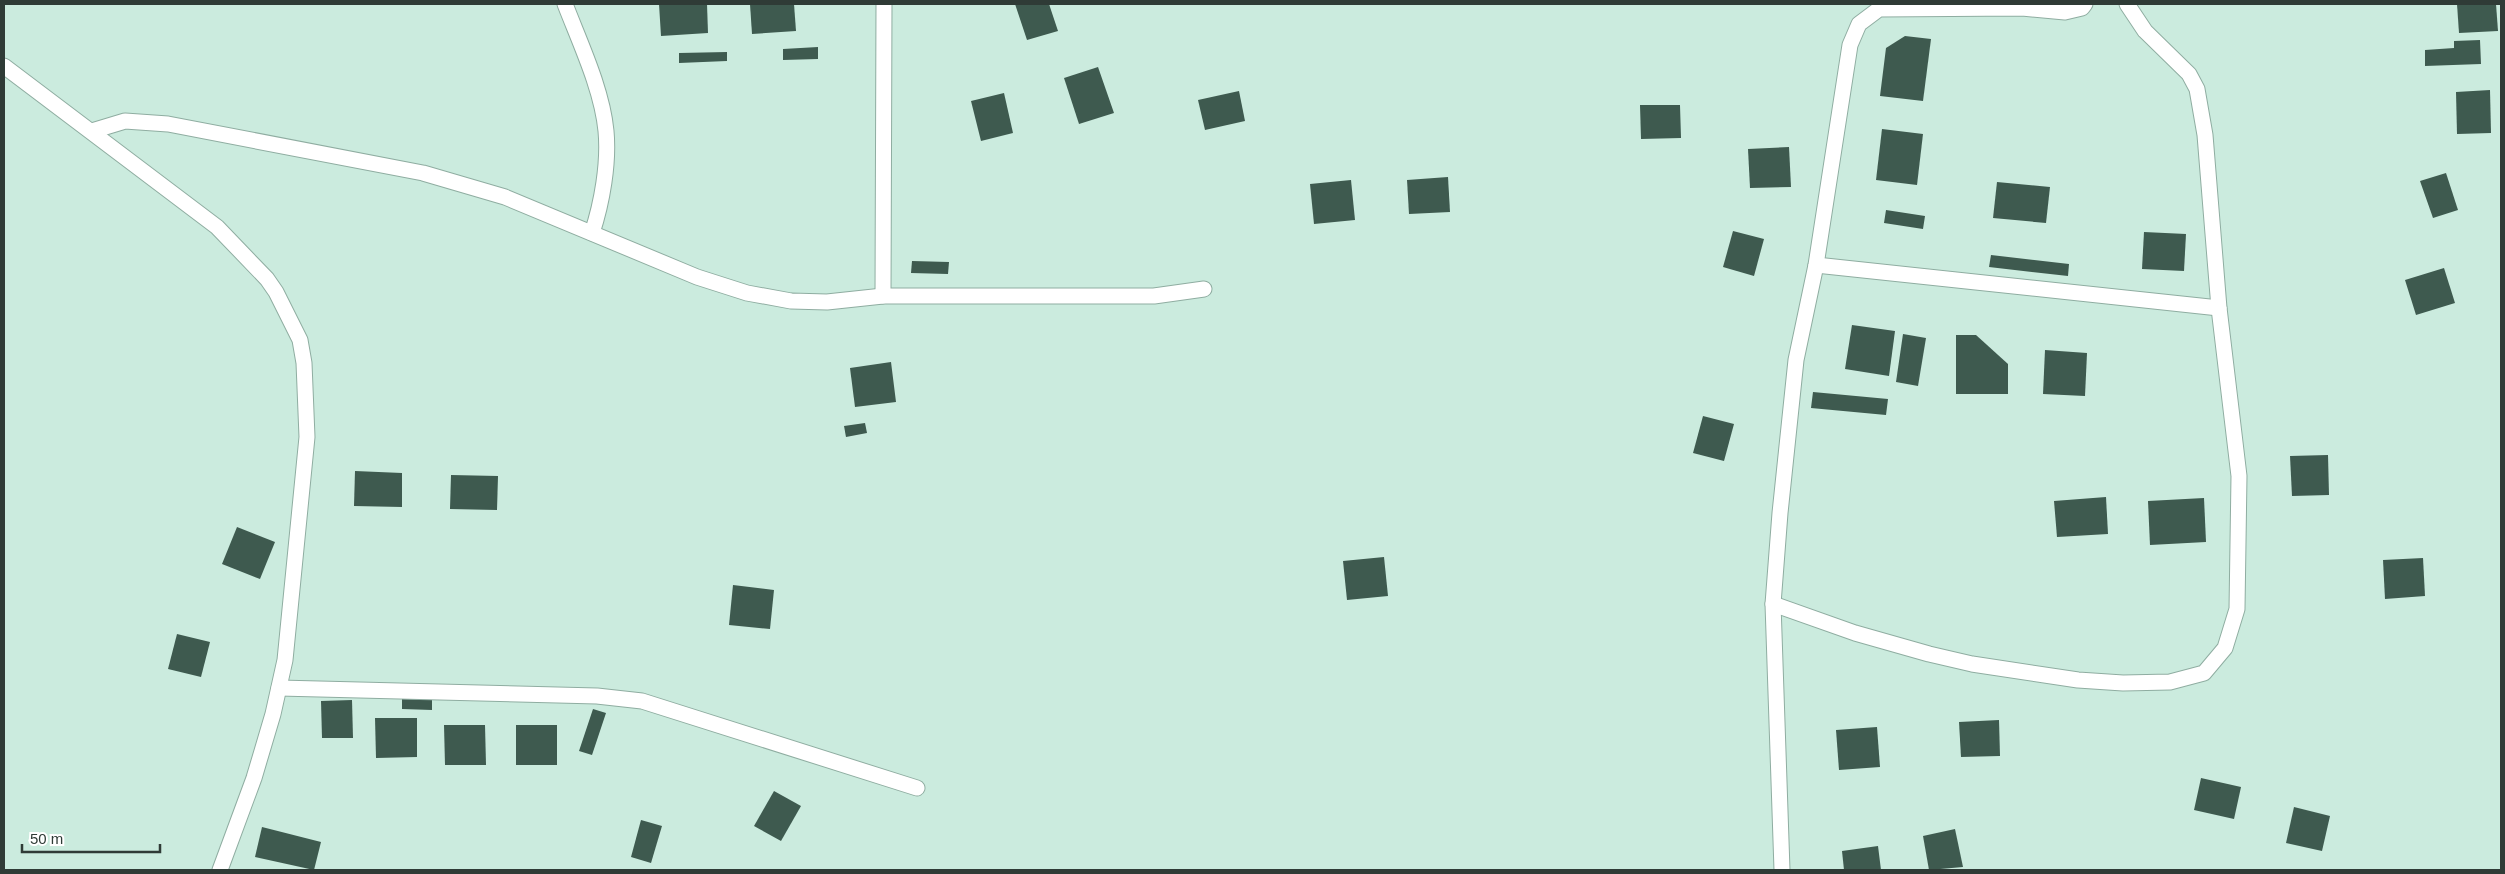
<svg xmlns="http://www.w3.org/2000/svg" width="2505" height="874" viewBox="0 0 2505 874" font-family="Arial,sans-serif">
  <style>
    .building { fill: #3e5a4f }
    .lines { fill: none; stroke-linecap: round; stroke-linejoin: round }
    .street-casing { stroke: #8fada1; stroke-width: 17 }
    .street { stroke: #fff; stroke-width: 15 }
  </style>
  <rect width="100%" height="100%" fill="#cbebde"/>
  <g class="building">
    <polygon points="659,4 707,4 708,33 661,36"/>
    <polygon points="750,4 794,4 796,31 752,34"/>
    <polygon points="1015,4 1049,4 1058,31 1027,40"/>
    <polygon points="2457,4 2496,4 2498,31 2459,33"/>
    <polygon points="1905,36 1931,39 1923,101 1880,96 1886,48"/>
    <polygon points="2480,40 2481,64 2425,66 2425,50 2454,48 2454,41"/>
    <polygon points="818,47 818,59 783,60 783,49"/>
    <polygon points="727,52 727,61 679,63 679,53"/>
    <polygon points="1098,67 1114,113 1079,124 1064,78"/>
    <polygon points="2490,90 2491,133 2457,134 2456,92"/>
    <polygon points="1239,91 1245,121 1205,130 1198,100"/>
    <polygon points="1004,93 1013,133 981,141 971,101"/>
    <polygon points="1640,105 1680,105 1681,138 1641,139"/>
    <polygon points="1882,129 1923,134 1917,185 1876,180"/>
    <polygon points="1789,147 1791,187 1750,188 1748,149"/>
    <polygon points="2446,173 2458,210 2433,218 2420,181"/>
    <polygon points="1448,177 1450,212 1409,214 1407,180"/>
    <polygon points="1351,180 1355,220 1314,224 1310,184"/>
    <polygon points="1997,182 2050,187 2046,223 1993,218"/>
    <polygon points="1886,210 1925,216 1923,229 1884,223"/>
    <polygon points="1733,231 1764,239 1754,276 1723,267"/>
    <polygon points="2144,232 2186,234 2184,271 2142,269"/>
    <polygon points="1991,255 2069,264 2068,276 1989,267"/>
    <polygon points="912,261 949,262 948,274 911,273"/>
    <polygon points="2444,268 2455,303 2416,315 2405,280"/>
    <polygon points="1852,325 1895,331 1889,376 1845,369"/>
    <polygon points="1903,334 1926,338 1918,386 1896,382"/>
    <polygon points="1956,335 1976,335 2008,364 2008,394 1956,394"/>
    <polygon points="2045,350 2087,353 2085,396 2043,394"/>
    <polygon points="891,362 896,402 855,407 850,368"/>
    <polygon points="1813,392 1888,399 1886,415 1811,408"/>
    <polygon points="1703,416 1734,424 1724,461 1693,453"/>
    <polygon points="865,423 867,433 846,437 844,426"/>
    <polygon points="2328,455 2329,495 2292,496 2290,456"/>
    <polygon points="355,471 402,473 402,507 354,506"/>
    <polygon points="451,475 498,476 497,510 450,509"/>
    <polygon points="2106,497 2108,534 2057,537 2054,501"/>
    <polygon points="2204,498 2206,542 2150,545 2148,501"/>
    <polygon points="237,527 275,542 260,579 222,564"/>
    <polygon points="1384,557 1388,596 1347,600 1343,561"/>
    <polygon points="2423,558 2425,596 2385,599 2383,560"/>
    <polygon points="733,585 774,590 770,629 729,625"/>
    <polygon points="177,634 210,642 201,677 168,669"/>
    <polygon points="402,699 432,700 432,710 402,709"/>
    <polygon points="352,700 353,738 322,738 321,701"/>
    <polygon points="593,709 606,713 592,755 579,751"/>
    <polygon points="375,718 417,718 417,757 376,758"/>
    <polygon points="1999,720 2000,756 1961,757 1959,722"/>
    <polygon points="444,725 485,725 486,765 445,765"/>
    <rect x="516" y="725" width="41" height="40"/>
    <polygon points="1877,727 1880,767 1839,770 1836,730"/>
    <polygon points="2201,778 2241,787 2234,819 2194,810"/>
    <polygon points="774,791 801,806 781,841 754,826"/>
    <polygon points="2294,807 2330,816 2322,851 2286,843"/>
    <polygon points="641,820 662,826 651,863 631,857"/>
    <polygon points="262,827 321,842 314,870 255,857"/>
    <polygon points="1955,829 1963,867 1929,870 1923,836"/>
    <polygon points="1878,846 1881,870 1844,870 1842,851"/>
  </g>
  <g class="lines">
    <defs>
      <g id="street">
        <path d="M565 4C580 43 602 89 606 131 609 163 602 203 592 233"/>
        <polyline points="4,66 217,227 267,279 276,292 300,340 304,363 307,437 285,660 273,714 254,778 220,870"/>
        <polyline points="92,131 125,121 168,124 423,173 505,197 697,277 747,293 791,301 827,302 883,296 1154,296 1204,289"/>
        <polyline points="1816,265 2219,308"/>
        <polyline points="883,296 884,4"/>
        <polyline points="1773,604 1855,633 1929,654 1972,664 2078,680 2123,683 2170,682 2204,673 2225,648 2237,609 2239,476 2219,308 2205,135 2197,89 2189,74 2145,31 2127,4"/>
        <polyline points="279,688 597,696 642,701 917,788"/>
        <polyline points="1782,870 1773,604 1780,513 1796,360 1816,265 1850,45 1859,24 1879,9 2022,8 2065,12 2082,8 2085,4"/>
      </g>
    </defs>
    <use href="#street" class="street-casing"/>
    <use href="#street" class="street"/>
  </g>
  <rect width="2505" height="874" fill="none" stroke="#2f3b36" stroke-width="10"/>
  <path d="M22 844v8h138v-8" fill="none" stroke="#2f3b36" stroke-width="2.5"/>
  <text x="30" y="844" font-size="15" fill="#2f3b36" stroke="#ffffff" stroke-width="4" paint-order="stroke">50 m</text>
</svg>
